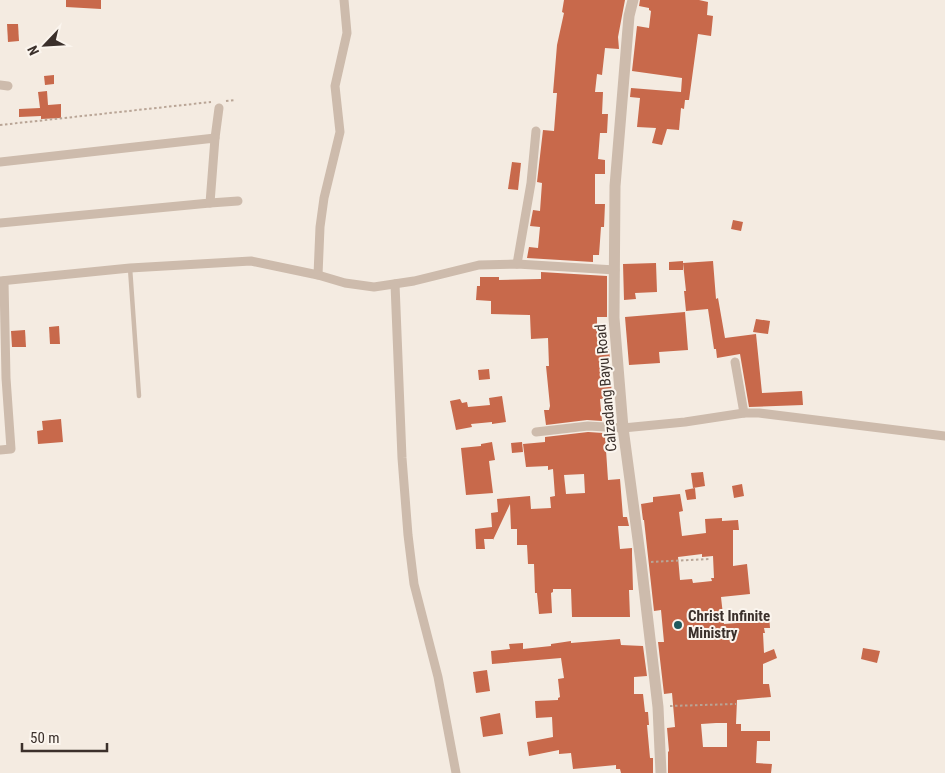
<svg xmlns="http://www.w3.org/2000/svg" width="945" height="773" viewBox="0 0 945 773" font-family="'Roboto Condensed',sans-serif">
  <style>
    .building { fill: #c8694b; fill-rule: evenodd }
    .lines { fill: none; stroke-linecap: round; stroke-linejoin: round }
    .path { stroke: #b9a596; stroke-width: 2; stroke-dasharray: 2.5 2.5; stroke-linecap: butt }
    .service { stroke: #cdbbac; stroke-width: 4.5 }
    .minor { stroke: #cdbbac; stroke-width: 9 }
    .tertiary { stroke: #cdbbac; stroke-width: 11 }
    .poi-dot { fill: #1f5a5e; stroke: #fbf5ee; stroke-width: 2 }
    .labels { text-anchor: middle; dominant-baseline: central; stroke-width: 4; stroke-linejoin: round; paint-order: stroke }
    .street-label { font-size: 15px; fill: #3b302b; stroke: #fbf5ee }
    .poi-label { font-size: 15px; font-weight: bold; fill: #3b302b; stroke: #fbf5ee; text-anchor: start }
  </style>
  <rect width="100%" height="100%" fill="#f4ebe1"/>
  <g class="building">
    <polygon points="66,0 101,0 101,9 66,7"/>
    <polygon points="564,0 625,0 618,37 619,49 605,48 602,75 597,74 595,92 603,92 602,114 608,114 607,133 600,133 598,159 605,160 605,174 595,174 595,204 605,204 604,227 601,227 599,255 593,255 593,262 527,258 529,247 538,248 540,227 530,226 533,210 540,211 542,183 537,182 543,130 554,131 557,93 553,93 557,45 564,13 562,12"/>
    <polygon points="640,0 699,0 708,2 707,15 713,16 711,36 698,34 689,100 685,100 684,109 681,108 679,130 667,129 662,145 652,143 656,128 637,127 640,98 630,97 631,88 681,92 682,78 632,71 637,26 649,28 651,11 649,10 649,8 639,6"/>
    <polygon points="7,24 18,24 19,41 8,42"/>
    <polygon points="54,75 54,84 45,85 44,76"/>
    <polygon points="47,91 48,105 61,104 61,118 41,119 41,116 19,117 19,109 40,108 38,92"/>
    <polygon points="512,162 521,163 518,190 508,189"/>
    <polygon points="733,220 743,222 741,231 731,229"/>
    <polygon points="683,261 683,270 669,270 669,262"/>
    <polygon points="713,261 716,299 718,298 725,338 756,334 762,393 802,391 803,405 749,407 740,354 717,358 716,349 714,349 708,309 686,311 684,291 686,291 683,263"/>
    <polygon points="656,263 657,292 635,293 636,299 624,300 623,264"/>
    <polygon points="541,272 607,276 607,317 597,317 597,340 608,340 610,359 600,359 602,382 611,381 612,398 600,399 602,421 587,420 546,425 544,410 549,410 550,406 546,366 549,366 548,338 531,339 530,315 491,314 491,301 476,300 477,286 480,286 480,277 499,277 499,280 541,279"/>
    <polygon points="685,312 688,350 659,352 660,363 629,365 625,317"/>
    <polygon points="756,319 770,321 768,334 753,332"/>
    <polygon points="59,326 60,344 50,344 49,327"/>
    <polygon points="25,330 26,347 12,347 11,331"/>
    <polygon points="489,369 490,379 479,380 478,370"/>
    <polygon points="502,396 506,422 492,424 492,422 471,424 472,427 456,430 450,401 460,399 462,403 467,402 468,407 490,405 489,398"/>
    <polygon points="61,419 63,442 38,444 37,431 43,430 42,421"/>
    <path d="M588 432 603 433 605 435 608 480 620 479 623 517H627L629 526H618L620 549 632 548V555L633 590H629L630 617H572L571 589H553V592L551 593 552 613 539 614 537 593H535L534 564H528L527 545H517V529H511L510 504 493 540V539H484L485 549H476L475 529 492 527 491 513 498 512 497 499 530 496 531 509 551 508 550 497 555 496 553 469 548 470V466L526 467 523 444 545 442V437ZM584 474 585 493 566 494 564 475Z"/>
    <polygon points="492,442 495,460 489,461 493,493 466,495 461,448 481,446 481,444"/>
    <polygon points="522,442 523,452 512,453 511,443"/>
    <polygon points="703,472 705,486 693,488 691,473"/>
    <polygon points="742,484 744,496 734,498 732,486"/>
    <polygon points="695,488 696,499 687,500 685,490"/>
    <path d="M680 494 683 511 679 512 682 536 706 533 705 519 722 518V521L738 520 739 530H733V566L747 564 750 594 721 597 724 624 750 622V615L769 614 770 628H764L765 633H763L764 653 774 649 777 658 763 664V684H769L771 697 737 700 736 724H741V731H770V741H757L756 763 772 764 771 773H668V752L669 751 667 728 675 727 672 693 664 694 658 642H664L661 610 654 611 644 520H643L641 504 653 502V497ZM702 554V557L713 556 714 578H711L712 581 693 583 692 579 680 580 678 557ZM716 723H727V747H703L701 724Z"/>
    <polygon points="620,639 621,645 643,646 647,676 634,677 634,694 643,694 645,712 648,712 649,725 647,725 650,758 653,758 653,773 621,773 620,769 616,769 616,765 573,769 571,753 559,754 559,750 529,756 527,742 553,737 552,717 536,718 535,701 558,700 558,698 560,697 558,679 564,678 561,658 492,664 491,651 510,649 509,644 523,643 523,649 551,646 551,644 571,641 571,643"/>
    <polygon points="863,648 880,651 877,663 861,659"/>
    <polygon points="487,670 490,691 476,693 473,672"/>
    <polygon points="500,713 503,734 483,737 480,717"/>
  </g>
  <g class="lines">
    <g class="path">
      <polyline points="226,101 235,100"/>
      <polyline points="0,125 211,102"/>
      <polyline points="651,562 710,559"/>
      <polyline points="670,706 736,704"/>
    </g>
    <polyline class="service" points="130,268 139,396"/>
    <g class="minor">
      <polyline points="0,85 8,86"/>
      <polyline points="215,138 219,108"/>
      <polyline points="0,162 215,138 210,203 0,223"/>
      <polyline points="210,203 238,201"/>
      <polyline points="517,264 531,183 536,131"/>
      <polyline points="318,275 320,227 324,198 340,132 335,86 347,33 344,0"/>
      <polyline points="0,281 130,268 251,261 318,275 345,283 374,287 414,281 479,265 517,264 615,270"/>
      <polyline points="395,284 402,458 408,535 414,584 438,677 456,773"/>
      <polyline points="735,362 744,413"/>
      <polyline points="536,432 588,426 623,428 685,422 744,413 759,413 945,436"/>
      <polyline points="0,450 11,449 6,378 4,281"/>
    </g>
    <polyline class="tertiary" points="633,0 629,16 615,186 614,318 623,428 641,562 658,707 661,773"/>
  </g>
  <circle class="poi-dot" cx="678" cy="625" r="5"/>
  <g class="labels">
    <g class="street-label">
      <text transform="translate(606 388) rotate(-95)">Calzadang Bayu Road</text>
    </g>
    <g class="poi-label">
      <text x="688" y="616">Christ Infinite<tspan x="688" dy="17">Ministry</tspan></text>
    </g>
  </g>
  <g transform="translate(45 45) rotate(245)" stroke="#fbf5ee" stroke-width="4" paint-order="stroke">
  <path d="M0-4L9 19L0 12L-9 19Z" fill="#3b302b"/>
  <text y="-8" font-size="14" font-weight="bold" text-anchor="middle" fill="#3b302b">N</text>
  </g>
  <path d="M22 743v8h85v-8" fill="none" stroke="#3b302b" stroke-width="2.5"/>
  <text x="30" y="743" font-size="15" fill="#3b302b" stroke="#fbf5ee" stroke-width="4" paint-order="stroke">50 m</text>
</svg>
